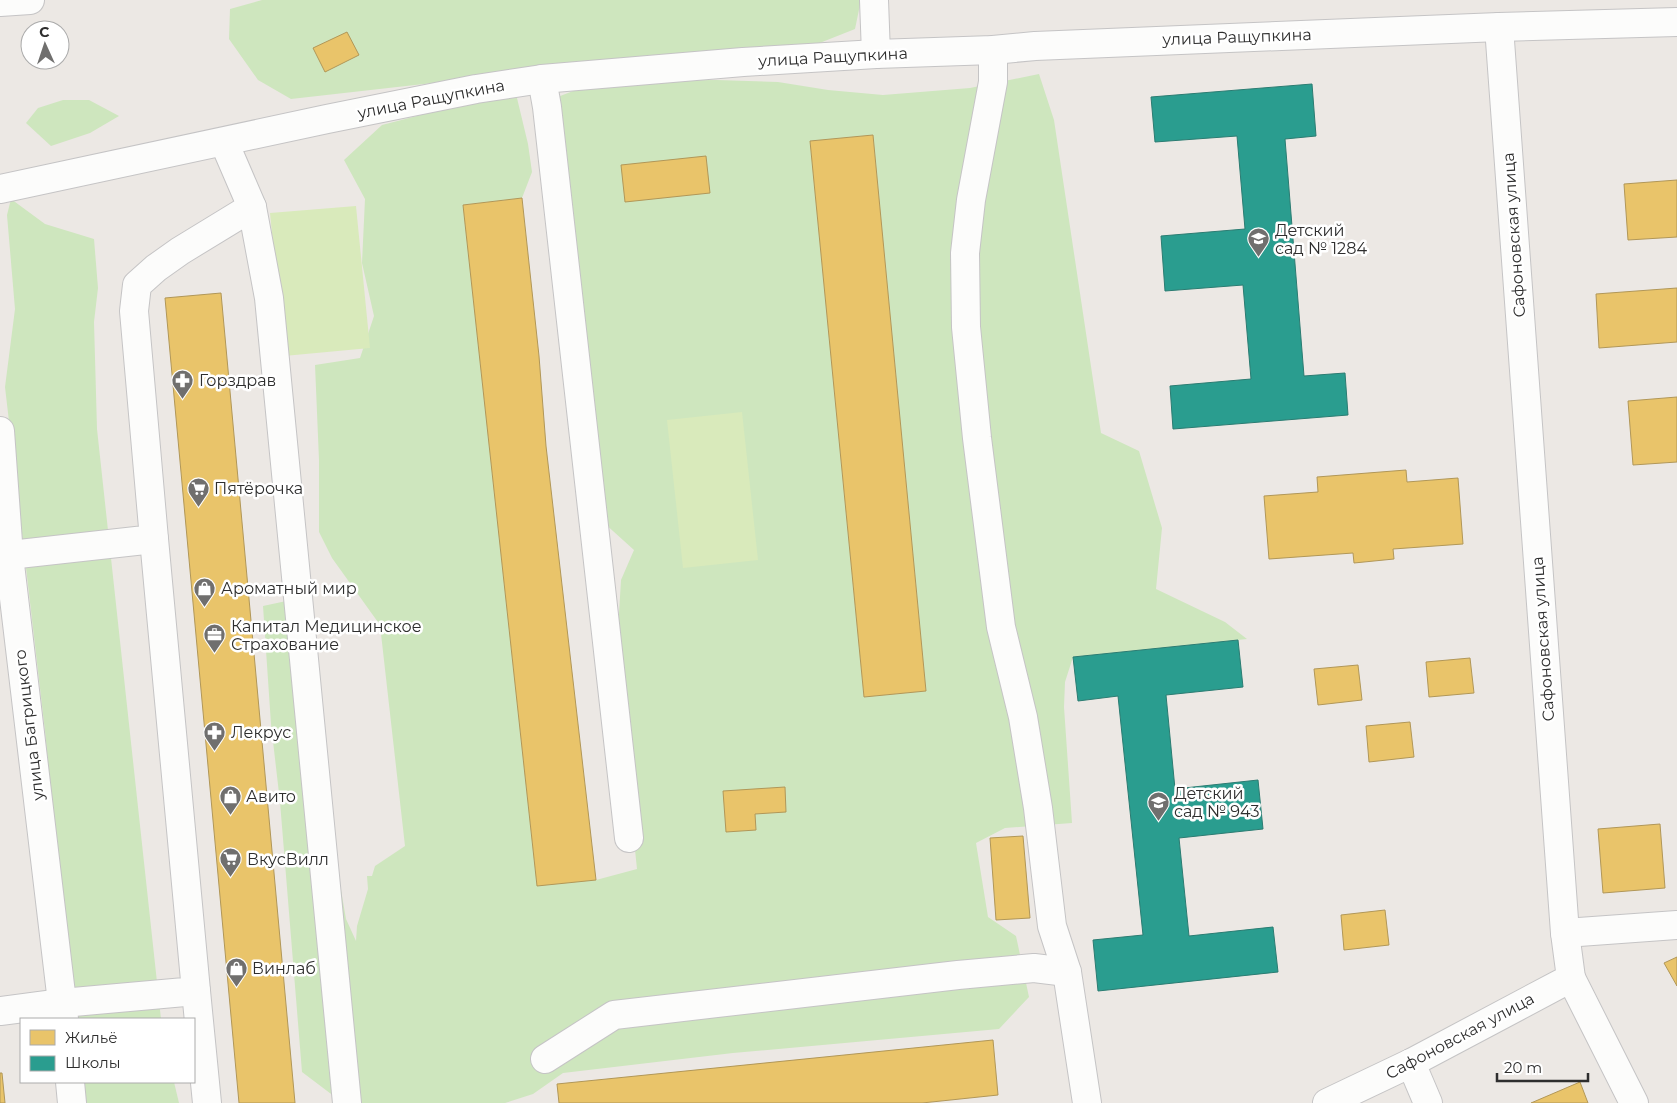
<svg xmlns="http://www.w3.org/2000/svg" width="1677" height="1103" viewBox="0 0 1677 1103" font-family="Montserrat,sans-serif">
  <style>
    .green { fill: #cee6be; fill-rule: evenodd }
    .pitch { fill: #d9eabb }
    .homes { fill: #e9c46a; stroke: #b19758 }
    .schools { fill: #2a9d8f; stroke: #2b7c72 }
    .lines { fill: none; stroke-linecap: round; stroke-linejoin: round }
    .minor-casing { stroke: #c5c4c5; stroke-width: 30 }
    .minor { stroke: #fcfcfb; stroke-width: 28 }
    .labels { text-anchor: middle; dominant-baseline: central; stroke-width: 5; stroke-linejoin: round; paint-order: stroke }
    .street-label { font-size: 16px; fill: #2e2e2e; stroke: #fff }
    .poi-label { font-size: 16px; fill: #2e2e2e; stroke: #fff; text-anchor: start }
  </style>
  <rect width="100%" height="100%" fill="#ece8e4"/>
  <g class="green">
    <polygon points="262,0 861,0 855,29 802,50 540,71 291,99 258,80 229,39 230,9"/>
    <path d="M1039 74 1054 120 1101 433 1139 451 1162 528 1156 589 1225 622 1247 639 1073 657 1065 682 1064 707 1072 823 1005 828 976 843 988 917 1016 936 1029 997 999 1029 733 1053 563 1073 533 1094 505 1103H343L302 1072 280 802 271 724 263 606 291 600 346 919 356 941 357 926 368 889 367 876H372L375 866 405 846 380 625 332 558 319 532V460L315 365 360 358 374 316 362 263 365 199 344 160 382 125 483 99 517 98 528 144 532 172 522 198 463 205 537 885 596 880 637 869 627 773 617 647 621 580 634 550 603 522 555 98 599 81 717 80 778 82 828 90 883 95 970 88ZM873 135 926 691 864 697 810 141Z"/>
    <polygon points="63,100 89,100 119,116 90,133 51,146 26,123 38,108"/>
    <polygon points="11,199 45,224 94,239 98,288 94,322 97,429 161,1019 72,1019 45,731 5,387 15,309 7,215"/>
    <polygon points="78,1082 174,1082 179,1103 85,1103"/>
  </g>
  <g class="pitch">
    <polygon points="356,206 370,348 284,356 270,213"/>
    <polygon points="742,412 758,560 683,568 667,420"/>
  </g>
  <g class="homes">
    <polygon points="347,32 359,55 325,72 313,48"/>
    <polygon points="873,135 926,691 864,697 810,141"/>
    <polygon points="706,156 710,193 625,202 621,165"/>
    <polygon points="1677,180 1677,237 1628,240 1624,184"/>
    <polygon points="522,198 539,356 546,446 596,880 537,886 463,205"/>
    <polygon points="1677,288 1677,342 1599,348 1596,294"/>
    <polygon points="221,293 243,533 295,1103 239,1103 165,298"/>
    <polygon points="1677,397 1677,462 1633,465 1628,401"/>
    <polygon points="1406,470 1407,482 1458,478 1463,544 1393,549 1394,559 1354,563 1353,553 1269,559 1264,496 1318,492 1317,477"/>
    <polygon points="1470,658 1474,693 1429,697 1426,662"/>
    <polygon points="1358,665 1362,700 1318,705 1314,669"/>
    <polygon points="1410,722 1414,757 1369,762 1366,726"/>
    <polygon points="785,787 786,812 755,814 756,830 726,832 723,791"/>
    <polygon points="1660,824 1665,888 1603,893 1598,829"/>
    <polygon points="1023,836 1030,918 996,920 990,838"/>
    <polygon points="1385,910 1389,945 1344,950 1341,915"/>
    <polygon points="1677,957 1677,986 1664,963"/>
    <polygon points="993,1040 998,1095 922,1103 559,1103 557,1084"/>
    <polygon points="0,1073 2,1073 5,1103 0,1103"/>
    <polygon points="1580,1082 1588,1103 1531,1103"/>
  </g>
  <g class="schools">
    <polygon points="1312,84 1316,136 1285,139 1304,376 1345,373 1348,415 1173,429 1170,386 1251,379 1243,285 1165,291 1161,236 1245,229 1237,136 1155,142 1151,97"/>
    <polygon points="1238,640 1243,687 1166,695 1175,789 1258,780 1263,829 1179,838 1189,936 1273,927 1278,972 1098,991 1093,940 1143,935 1118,696 1078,701 1073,657"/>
  </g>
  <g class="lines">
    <defs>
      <g id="minor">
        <polyline points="874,0 876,54"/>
        <polyline points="0,2 30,0"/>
        <polyline points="993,50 993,82 971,200 965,253 966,327 977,438 1001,627 1023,717 1038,808 1052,926 1067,972 1087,1103"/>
        <polyline points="542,79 547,107 629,838"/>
        <polyline points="224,142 252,207"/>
        <polyline points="0,189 327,119 476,89 542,79 743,62 876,54 993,50 1035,46 1499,27 1677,22"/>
        <polyline points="0,431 9,556 64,1019"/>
        <polyline points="0,556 154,539 134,311 137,285 156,268 180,251 252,207 269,298 347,1103"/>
        <polyline points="1565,933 1677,925"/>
        <polyline points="1571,978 1634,1103"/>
        <polyline points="196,991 207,1103"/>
        <polyline points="0,1011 62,1003 196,991 154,539"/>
        <polyline points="545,1059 614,1015 958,975 1034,968 1067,972"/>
        <polyline points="1411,1063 1428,1103"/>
        <polyline points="70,1082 72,1103"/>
        <polyline points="1327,1103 1411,1063 1571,978 1565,933 1499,27"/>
      </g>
    </defs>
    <use href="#minor" class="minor-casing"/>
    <use href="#minor" class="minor"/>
  </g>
  <defs>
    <symbol id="school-pin" viewBox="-11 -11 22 30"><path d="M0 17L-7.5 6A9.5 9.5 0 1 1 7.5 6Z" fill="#706f6e" stroke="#fff"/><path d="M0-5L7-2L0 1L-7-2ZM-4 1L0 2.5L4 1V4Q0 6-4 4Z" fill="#fff"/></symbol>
    <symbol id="pharmacy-pin" viewBox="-11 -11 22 30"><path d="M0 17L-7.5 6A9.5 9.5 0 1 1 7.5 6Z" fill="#706f6e" stroke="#fff"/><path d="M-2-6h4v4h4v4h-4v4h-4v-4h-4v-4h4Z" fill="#fff"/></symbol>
    <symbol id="supermarket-pin" viewBox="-11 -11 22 30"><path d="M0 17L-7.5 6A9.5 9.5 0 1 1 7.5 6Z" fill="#706f6e" stroke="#fff"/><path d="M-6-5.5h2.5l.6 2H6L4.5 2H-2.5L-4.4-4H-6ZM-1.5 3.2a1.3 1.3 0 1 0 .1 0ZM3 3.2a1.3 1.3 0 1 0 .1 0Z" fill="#fff"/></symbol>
    <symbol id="shop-pin" viewBox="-11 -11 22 30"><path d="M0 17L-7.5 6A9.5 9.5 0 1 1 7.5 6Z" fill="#706f6e" stroke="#fff"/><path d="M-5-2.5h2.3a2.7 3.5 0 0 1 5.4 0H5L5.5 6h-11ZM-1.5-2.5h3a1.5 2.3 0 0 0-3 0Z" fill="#fff"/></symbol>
    <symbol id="office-pin" viewBox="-11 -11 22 30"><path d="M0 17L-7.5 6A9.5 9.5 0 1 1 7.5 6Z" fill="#706f6e" stroke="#fff"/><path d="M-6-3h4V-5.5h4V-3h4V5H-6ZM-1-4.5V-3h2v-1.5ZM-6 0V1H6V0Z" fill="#fff"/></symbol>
  </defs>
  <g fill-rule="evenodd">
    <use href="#school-pin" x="1246" y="226" width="25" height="34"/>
    <use href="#pharmacy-pin" x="170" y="368" width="25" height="34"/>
    <use href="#supermarket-pin" x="186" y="476" width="25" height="34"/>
    <use href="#shop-pin" x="192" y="576" width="25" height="34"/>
    <use href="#office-pin" x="202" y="622" width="25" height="34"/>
    <use href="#pharmacy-pin" x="202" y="720" width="25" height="34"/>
    <use href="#shop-pin" x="218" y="784" width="25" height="34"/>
    <use href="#school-pin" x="1146" y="790" width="25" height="34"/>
    <use href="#supermarket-pin" x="218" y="846" width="25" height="34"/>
    <use href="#shop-pin" x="224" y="956" width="25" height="34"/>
  </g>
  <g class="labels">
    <g class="street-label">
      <text transform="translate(1237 37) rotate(-2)">улица Ращупкина</text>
      <text transform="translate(833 57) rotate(-3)">улица Ращупкина</text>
      <text transform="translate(431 99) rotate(-11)">улица Ращупкина</text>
      <text transform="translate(1514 235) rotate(-94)">Сафоновская улица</text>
      <text transform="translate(1543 639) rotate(-94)">Сафоновская улица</text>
      <text transform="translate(29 725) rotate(-97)">улица Багрицкого</text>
      <text transform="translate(1460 1036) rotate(-28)">Сафоновская улица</text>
    </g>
    <g class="poi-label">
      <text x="1275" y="230">Детский<tspan x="1275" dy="18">сад № 1284</tspan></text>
      <text x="199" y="380">Горздрав</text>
      <text x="214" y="488">Пятёрочка</text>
      <text x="221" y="588">Ароматный мир</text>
      <text x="231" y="626">Капитал Медицинское<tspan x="231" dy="18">Страхование</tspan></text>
      <text x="231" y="732">Лекрус</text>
      <text x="1174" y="793">Детский<tspan x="1174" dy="18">сад № 943</tspan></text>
      <text x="246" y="796">Авито</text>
      <text x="247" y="859">ВкусВилл</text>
      <text x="252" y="968">Винлаб</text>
    </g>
  </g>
  <rect x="20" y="1018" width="175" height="65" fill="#ffffff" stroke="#ababab"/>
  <rect x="30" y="1030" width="25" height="15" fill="#e9c46a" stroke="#ababab"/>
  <text x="65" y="1043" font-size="15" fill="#2e2e2e">Жильё</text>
  <rect x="30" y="1056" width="25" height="15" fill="#2a9d8f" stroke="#ababab"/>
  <text x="65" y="1068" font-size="15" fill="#2e2e2e">Школы</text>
  <g transform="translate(45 45) rotate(357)"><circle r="24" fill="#ffffff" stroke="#ababab"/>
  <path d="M0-4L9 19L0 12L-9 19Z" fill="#706f6e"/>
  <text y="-8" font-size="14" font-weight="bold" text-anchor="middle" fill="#2e2e2e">С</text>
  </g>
  <path d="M1497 1073v8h91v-8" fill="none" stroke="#2e2e2e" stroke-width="2.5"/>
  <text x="1504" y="1073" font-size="15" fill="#2e2e2e" stroke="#ffffff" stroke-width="4" paint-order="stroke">20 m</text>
</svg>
